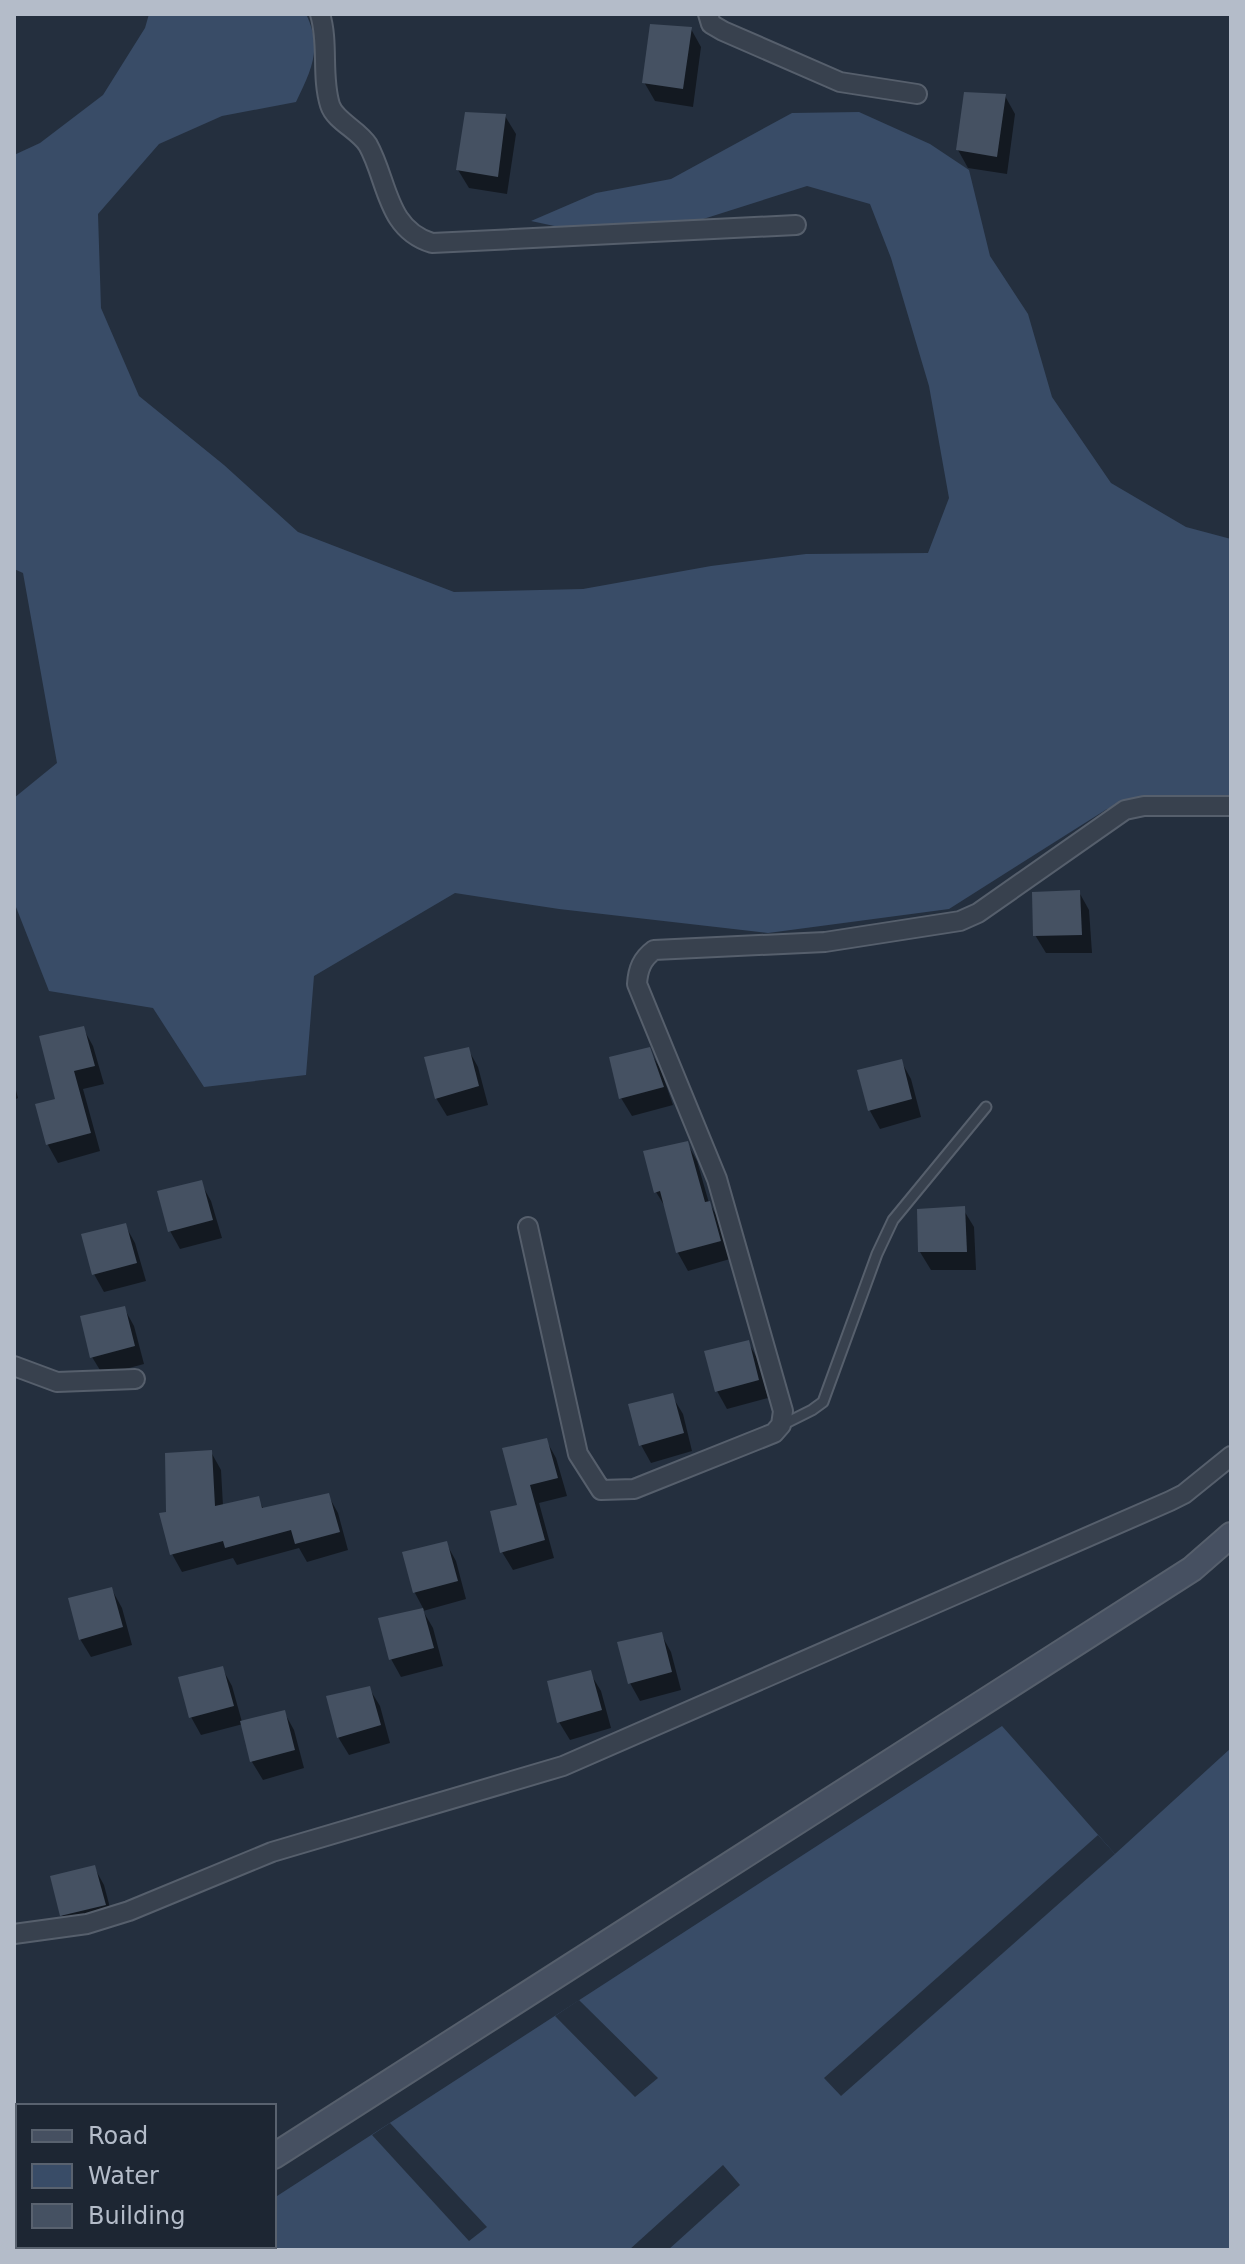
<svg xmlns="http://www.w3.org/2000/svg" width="1245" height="2264" viewBox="0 0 1245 2264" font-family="'DejaVu Sans',sans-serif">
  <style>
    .water { fill: #394c67 }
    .pier { fill: #242f3e }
    .shadow { fill: #0007 }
    .building { fill: #455162 }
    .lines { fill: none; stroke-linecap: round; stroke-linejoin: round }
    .lane-casing { stroke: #565f6c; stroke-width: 13 }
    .street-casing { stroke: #565f6c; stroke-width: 22 }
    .secondary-casing { stroke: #565f6c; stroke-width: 28 }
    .lane { stroke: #38414e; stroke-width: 9 }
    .street { stroke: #38414e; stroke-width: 18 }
    .secondary { stroke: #465061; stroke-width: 24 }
  </style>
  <rect width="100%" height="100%" fill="#242f3e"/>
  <g class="water">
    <path d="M149 14H306C323 49 311 70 296 102L222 116 159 144 98 214 101 308 139 396 224 465 298 532 454 592 583 589 711 566 806 554 928 553 949 498 929 386 891 258 870 204 807 186 678 227 587 233 531 221 596 193 671 179 792 113 859 112 930 144 969 170 990 256 1028 314 1052 397 1111 483 1186 527 1231 539V796L1107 809 949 909 768 933 559 909 455 893 314 976 306 1075 204 1087 153 1008 49 991 14 902V798L57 763 23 573 14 569V155L40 143 103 95 145 28Z"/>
    <polygon points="1002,1726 1115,1854 1231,1748 1231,2250 211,2250 207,2246 274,2246 274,2198"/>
  </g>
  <g class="pier">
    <polygon points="1098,1835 1115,1854 841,2096 824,2078"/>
    <polygon points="579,2000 658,2078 635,2097 555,2016"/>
    <polygon points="390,2123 487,2227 469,2241 372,2135"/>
    <polygon points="723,2165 740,2185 668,2250 629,2250"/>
  </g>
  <g class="shadow">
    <polygon points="691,29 701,47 693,107 655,101 644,82"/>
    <polygon points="1005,96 1015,114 1007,174 968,168 958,150"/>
    <polygon points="505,116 516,134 507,194 469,188 458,170"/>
    <polygon points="1079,892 1089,910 1092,953 1046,953 1035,935"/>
    <polygon points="83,1028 93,1046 104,1084 83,1089 100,1151 58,1163 48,1145 38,1105 58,1101"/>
    <polygon points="468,1049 478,1067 488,1105 447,1116 436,1098"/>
    <polygon points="649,1050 660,1068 673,1105 632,1116 621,1098"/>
    <polygon points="901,1061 911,1079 921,1117 880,1129 870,1111 860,1071"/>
    <polygon points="14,1083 18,1098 14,1100"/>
    <polygon points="687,1143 697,1161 709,1203 720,1221 730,1259 688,1271 678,1253 667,1210 656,1192"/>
    <polygon points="201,1183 211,1201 222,1238 180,1249 170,1231"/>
    <polygon points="963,1209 974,1227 976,1270 931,1270 920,1252"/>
    <polygon points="125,1225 135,1243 146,1281 104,1292 94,1274"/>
    <polygon points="124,1308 134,1326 144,1364 103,1375 92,1357"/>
    <polygon points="748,1342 758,1360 768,1398 727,1409 717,1391"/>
    <polygon points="672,1396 683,1414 692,1451 651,1463 641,1445"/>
    <polygon points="546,1440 556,1458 567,1496 539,1503 554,1558 513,1570 502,1552"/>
    <polygon points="211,1452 221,1470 223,1506 258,1499 264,1510 328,1495 338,1513 348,1550 307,1562 299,1548 237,1565 233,1558 182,1572 172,1554"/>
    <polygon points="446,1543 456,1561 466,1599 423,1611 433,1628 443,1666 401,1677 391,1659 381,1620 424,1610 415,1593 405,1553"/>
    <polygon points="112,1590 122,1608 132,1645 91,1657 80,1639"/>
    <polygon points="661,1634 671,1652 681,1690 640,1701 630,1683"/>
    <polygon points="222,1668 232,1686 242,1722 284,1712 294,1730 304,1768 263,1780 252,1762 243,1724 201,1735 191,1717"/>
    <polygon points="590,1673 601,1691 611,1728 570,1740 559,1722"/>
    <polygon points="369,1688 380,1706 390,1743 349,1755 338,1737"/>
    <polygon points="94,1867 104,1885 114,1923 73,1933 62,1915"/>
  </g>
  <g class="building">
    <polygon points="650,24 692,27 683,89 642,83"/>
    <polygon points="964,92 1006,94 997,157 956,150"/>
    <polygon points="465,112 506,114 498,177 456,170"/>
    <polygon points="1080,890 1082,935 1033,936 1032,892"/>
    <polygon points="84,1026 95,1066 74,1071 91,1133 46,1145 35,1104 55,1099 39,1036"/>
    <polygon points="469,1047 479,1086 435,1099 424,1057"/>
    <polygon points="650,1047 664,1087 619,1099 609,1057"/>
    <polygon points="902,1059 912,1099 868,1111 857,1070"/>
    <polygon points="688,1141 705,1202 710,1201 721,1241 676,1253 660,1191 654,1193 643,1151"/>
    <polygon points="202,1180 213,1220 168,1232 157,1191"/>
    <polygon points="965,1206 967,1252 918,1252 917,1209"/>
    <polygon points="126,1223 137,1263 92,1275 81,1234"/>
    <polygon points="125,1306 135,1346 90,1358 80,1316"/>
    <polygon points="749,1340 759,1380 715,1392 704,1351"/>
    <polygon points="673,1393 684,1433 639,1446 628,1404"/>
    <polygon points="547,1438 558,1478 530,1485 545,1540 500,1553 490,1511 517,1505 502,1448"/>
    <polygon points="212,1450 215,1506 259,1496 262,1508 329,1493 340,1532 295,1544 291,1530 225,1548 223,1541 170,1555 159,1513 166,1512 165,1453"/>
    <polygon points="447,1541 458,1581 413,1593 402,1552"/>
    <polygon points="112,1587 123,1627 79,1640 68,1598"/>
    <polygon points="423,1608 434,1648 389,1660 378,1618"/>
    <polygon points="662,1632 672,1672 628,1684 617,1642"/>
    <polygon points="223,1666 234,1706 189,1718 178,1677"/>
    <polygon points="591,1670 602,1710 557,1723 547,1681"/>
    <polygon points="370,1686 381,1725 337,1738 326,1696"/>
    <polygon points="285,1710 295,1750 250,1762 240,1721"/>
    <polygon points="95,1865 106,1905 60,1916 50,1876"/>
  </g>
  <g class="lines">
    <defs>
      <polyline id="lane" points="782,1425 812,1410 823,1402 877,1254 893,1220 986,1107"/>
      <g id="street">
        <path d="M320 14C329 43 321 76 330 105 335 121 359 130 368 145 388 181 386 229 432 243L796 225"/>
        <polyline points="708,14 711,24 723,31 840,82 917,94"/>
        <path d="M528 1227 578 1454 601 1490 634 1489 774 1433 781 1425 783 1411 717 1179 637 984C638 969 642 959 654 950L825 942 960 921 978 913 1125 810 1144 806H1231"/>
        <polyline points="14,1366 57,1382 135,1379"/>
        <polyline points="14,1934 87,1924 129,1911 272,1852 563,1766 1170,1501 1184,1494 1231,1456"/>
      </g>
      <g id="secondary">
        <polyline points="274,2156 1192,1569 1231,1535"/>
        <polyline points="126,2250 133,2246"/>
      </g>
    </defs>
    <use href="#lane" class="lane-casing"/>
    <use href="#street" class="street-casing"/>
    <use href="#secondary" class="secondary-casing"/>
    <use href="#lane" class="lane"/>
    <use href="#street" class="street"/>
    <use href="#secondary" class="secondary"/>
  </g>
  <rect width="1245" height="2264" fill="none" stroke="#b4bcc9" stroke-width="32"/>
  <rect x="16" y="2104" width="260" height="144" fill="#1d2633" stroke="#59626f" stroke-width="2"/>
  <rect x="32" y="2130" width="40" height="12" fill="#465061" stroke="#59626f" stroke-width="2"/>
  <text x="88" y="2144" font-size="24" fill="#b4bcc9">Road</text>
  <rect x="32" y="2164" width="40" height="24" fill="#394c67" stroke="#59626f" stroke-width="2"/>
  <text x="88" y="2184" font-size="24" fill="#b4bcc9">Water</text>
  <rect x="32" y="2204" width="40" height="24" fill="#455162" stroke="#59626f" stroke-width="2"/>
  <text x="88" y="2224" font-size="24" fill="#b4bcc9">Building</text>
</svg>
